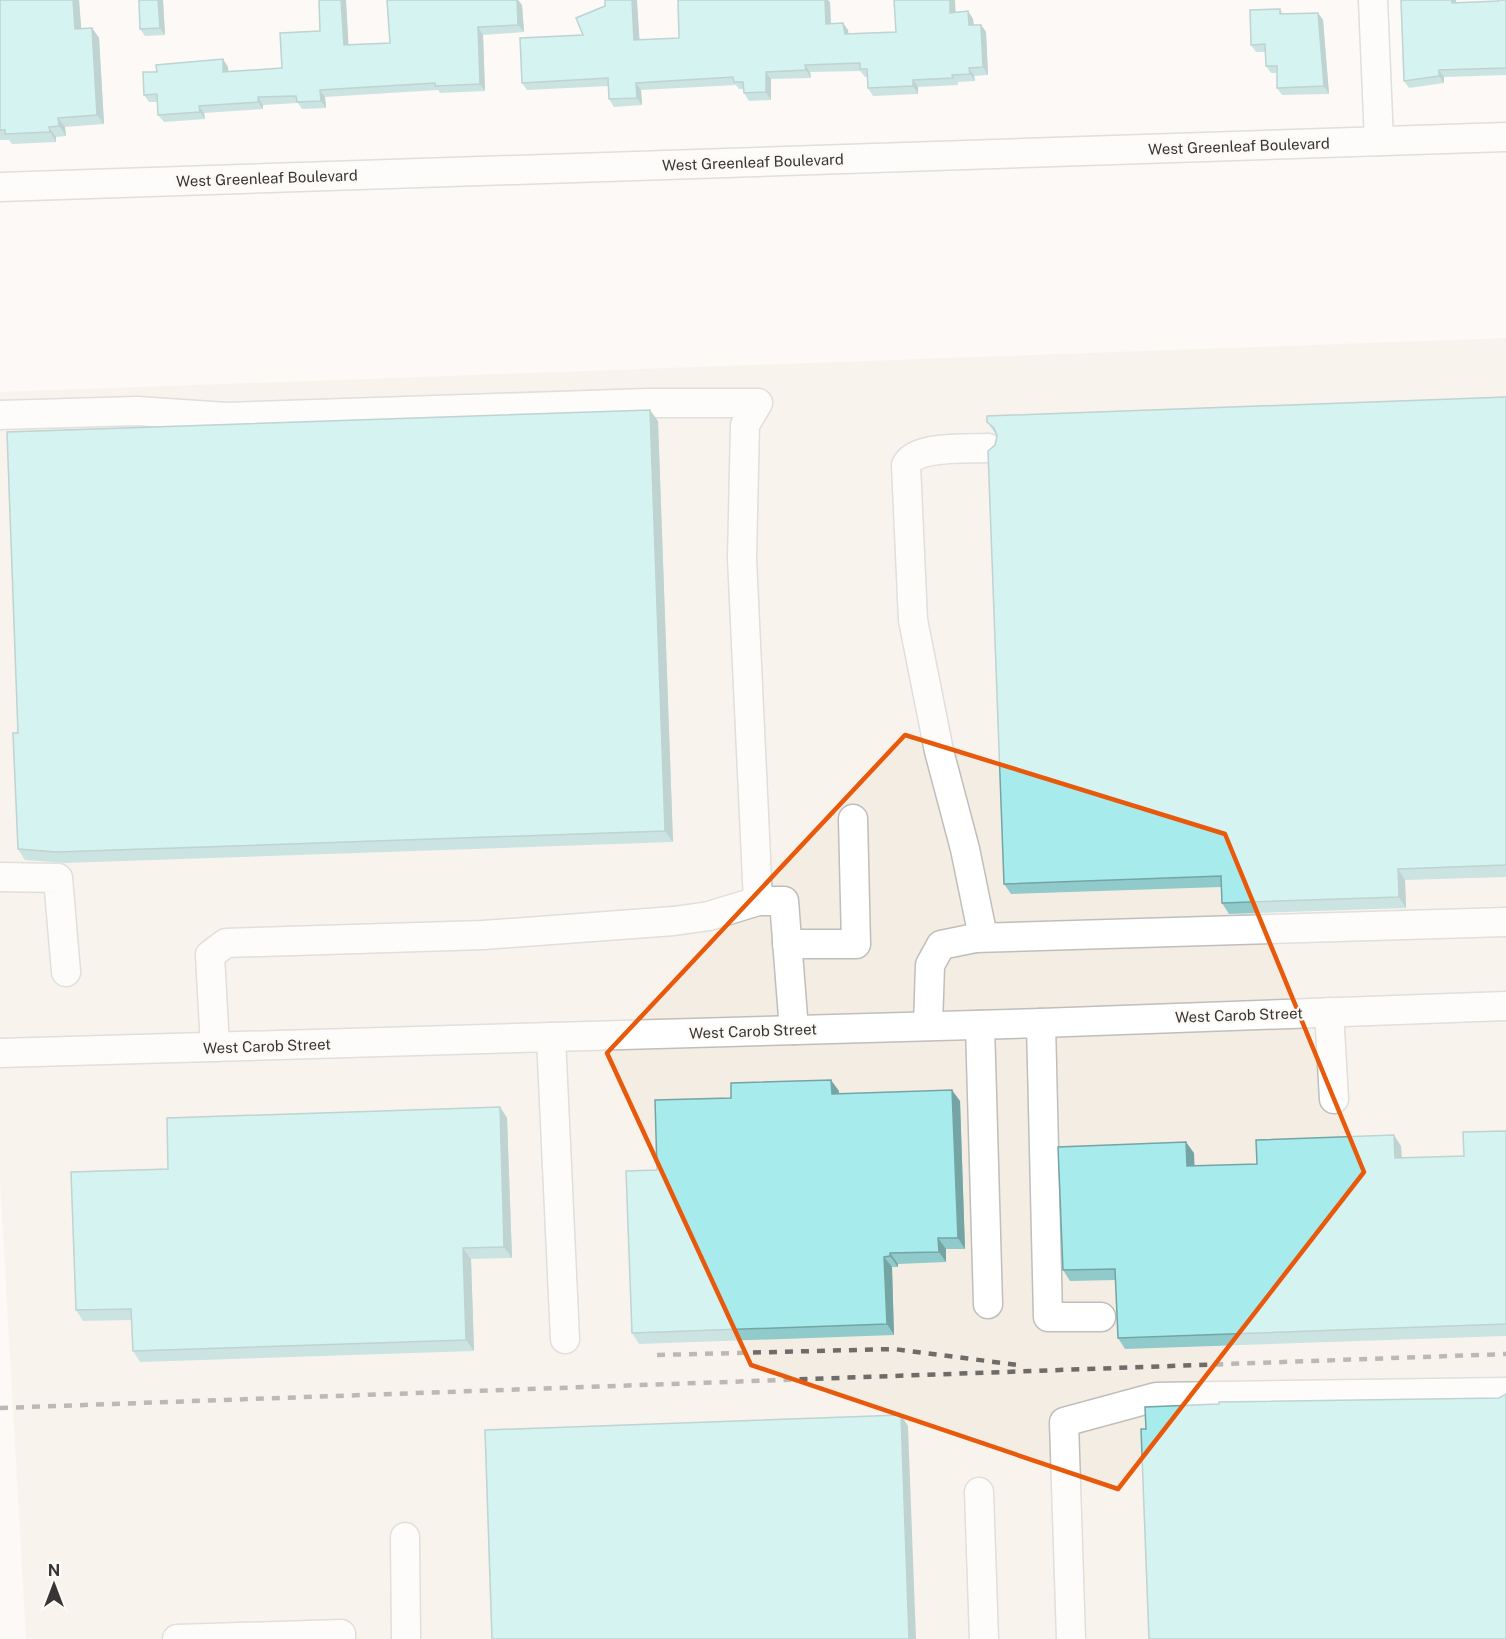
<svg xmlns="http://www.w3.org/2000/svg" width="1506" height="1639" viewBox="0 0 1506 1639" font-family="'Public Sans',sans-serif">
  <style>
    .built { fill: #f4ede3 }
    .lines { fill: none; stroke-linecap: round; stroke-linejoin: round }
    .minor-casing { stroke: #c0bebb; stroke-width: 31 }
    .minor { stroke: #fff; stroke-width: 28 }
    .rail { stroke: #6d6c69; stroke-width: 4.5; stroke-dasharray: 8 8; stroke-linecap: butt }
    .wall { fill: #90cacb }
    .shaded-wall { fill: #75a4a5 }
    .building { fill: #a7ebec; stroke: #75a4a5; stroke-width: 1.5 }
    .marked { fill: none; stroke: #e8590c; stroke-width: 4.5; stroke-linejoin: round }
    .labels { text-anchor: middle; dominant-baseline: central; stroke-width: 4.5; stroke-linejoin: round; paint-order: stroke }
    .street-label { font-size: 15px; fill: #373634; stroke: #fcf9f6 }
  </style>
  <rect width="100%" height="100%" fill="#fcf9f6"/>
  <polygon class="built" points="1506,338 1506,1639 26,1639 0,1181 0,392"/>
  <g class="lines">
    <defs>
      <g id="minor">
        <polyline points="1373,0 1379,141"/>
        <polyline points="0,187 1506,137"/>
        <polyline points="0,415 137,411 227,417 647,403 758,403 745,425 742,558 758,901"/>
        <polyline points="0,877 58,878 66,972"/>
        <polyline points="975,938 1506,922"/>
        <polyline points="787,944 856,944 853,819"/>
        <polyline points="1329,1012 1334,1099"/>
        <polyline points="1041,1023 1048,1317 1101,1317"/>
        <polyline points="980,1025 988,1304"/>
        <path d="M928 1026 930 965 941 945 975 938 981 927 965 849 939 751 913 620 906 465C916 445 966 449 988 448"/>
        <polyline points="551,1037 565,1339"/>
        <polyline points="215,1047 210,955 226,943 483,935 674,921 709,916 758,901 784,901 794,1030"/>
        <polyline points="0,1053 1041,1023 1506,1006"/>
        <polyline points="979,1492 984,1639"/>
        <polyline points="405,1537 406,1639"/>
        <polyline points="177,1639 341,1634 341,1639"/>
        <polyline points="1071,1639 1064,1422 1156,1397 1506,1392"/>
      </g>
    </defs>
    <use href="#minor" class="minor-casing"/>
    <use href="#minor" class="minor"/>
    <g class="rail">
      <polyline points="657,1355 894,1349 1018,1365"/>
      <polyline points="0,1408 1506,1354"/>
    </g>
  </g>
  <g class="wall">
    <polygon points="0,0 79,0 81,29 92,28 99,38 104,124 65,127 66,136 56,137 56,142 12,144 9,140 0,140"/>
    <polygon points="139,0 163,0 165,35 145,36 140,29"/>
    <polygon points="319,0 346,0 348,45 390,43 387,0 518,0 522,5 524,32 483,35 485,91 440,93 438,90 325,97 326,108 302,109 298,103 263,105 263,109 204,113 205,119 164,122 158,115 158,102 149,102 144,95 157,72 228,67 228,71 282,68 320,31"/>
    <polygon points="1456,0 1456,3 1498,1 1506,0 1506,75 1444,77 1444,83 1409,88 1404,81"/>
    <polygon points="830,2 831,23 848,30 848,34 896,32 955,12 968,11 973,19 974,25 981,25 986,32 988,75 974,76 975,81 958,82 958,85 918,87 918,94 873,96 868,88 868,77 865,77 860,71 810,72 811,78 771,79 771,100 749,101 744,93 744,89 739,89 736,85 641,90 642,105 614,107 609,99 609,86 527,90 522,83 583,35 605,6 639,40 679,38"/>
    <polygon points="1280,9 1283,14 1318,13 1323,20 1329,94 1282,95 1277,88 1277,73 1271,73 1266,66 1265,52 1256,52 1251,45"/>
    <polygon points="1506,397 1506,877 1405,880 1406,908 1229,914 1222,903 1221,887 1011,894 1004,884 995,445 997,436 987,422"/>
    <polygon points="658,421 673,842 65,863 25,860 18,849 18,733"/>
    <polygon points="839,1091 839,1094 960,1101 965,1249 946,1249 946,1262 898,1264 898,1267 892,1267 894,1335 639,1344 632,1333 731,1098"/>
    <polygon points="500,1107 507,1118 512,1258 471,1259 474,1351 140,1362 133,1351 132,1320 83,1321 76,1310 168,1169"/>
    <polygon points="1506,1131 1506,1336 1125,1349 1118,1338 1116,1280 1070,1281 1063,1270 1194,1153 1194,1166 1257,1164 1401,1146 1402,1158 1464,1156"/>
  </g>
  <g class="shaded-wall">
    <polygon points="73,0 79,0 82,39 75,29"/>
    <polygon points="158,0 163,0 165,35 160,28"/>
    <polygon points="341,0 346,0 349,53 344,45"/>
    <polygon points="517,0 518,0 522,5 524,32 518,25"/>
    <polygon points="632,0 637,0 640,48 634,40"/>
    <polygon points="825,0 828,0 830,2 831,31 826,24"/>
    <polygon points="950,0 955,0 956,20 950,13"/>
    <polygon points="1452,0 1456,0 1457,10 1452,3"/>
    <polygon points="968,11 973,19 974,33 969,25"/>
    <polygon points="1318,13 1323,20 1329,94 1324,86"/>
    <polygon points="843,23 848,30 850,42 845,34"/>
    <polygon points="981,25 986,32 988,75 983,67"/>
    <polygon points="478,27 483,35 485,91 480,84"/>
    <polygon points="92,28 99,38 104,124 97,115"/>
    <polygon points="223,59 228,67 229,79 223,72"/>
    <polygon points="805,65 810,72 811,78 806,70"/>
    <polygon points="969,68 974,76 975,81 970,74"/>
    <polygon points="1439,70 1444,77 1444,83 1439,76"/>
    <polygon points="766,72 771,79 771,100 766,92"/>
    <polygon points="913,80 918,87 918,94 913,86"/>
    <polygon points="636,83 641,90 642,105 637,98"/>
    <polygon points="320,90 325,97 326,108 321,101"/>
    <polygon points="258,97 263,105 263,109 258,102"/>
    <polygon points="199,106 204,113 205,119 200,112"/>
    <polygon points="58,118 65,127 66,136 59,126"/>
    <polygon points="49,127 56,137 56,142 50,132"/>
    <polygon points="650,410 658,421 673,842 665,831"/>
    <polygon points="1398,869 1405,880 1406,908 1399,897"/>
    <polygon points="831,1080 839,1091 839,1105 832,1094"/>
    <polygon points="952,1090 960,1101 965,1249 958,1238"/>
    <polygon points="500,1107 507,1118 512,1258 504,1247"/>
    <polygon points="1394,1135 1401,1146 1402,1169 1395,1158"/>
    <polygon points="1186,1142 1194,1153 1195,1177 1187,1166"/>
    <polygon points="938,1238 946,1249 946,1262 939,1252"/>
    <polygon points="463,1248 471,1259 474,1351 466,1340"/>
    <polygon points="890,1253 898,1264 898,1267 890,1256"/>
    <polygon points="884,1257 892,1267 894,1335 887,1324"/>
    <polygon points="901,1415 908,1426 916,1639 909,1639"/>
  </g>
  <g class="building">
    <polygon points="0,0 73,0 75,29 92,28 97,115 58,118 59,126 49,127 50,132 5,134 5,130 0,130"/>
    <polygon points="139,0 158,0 160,28 140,29"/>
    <polygon points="319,0 341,0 344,45 390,43 387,0 517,0 518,25 478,27 480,84 435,86 435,83 320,90 321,101 297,102 296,96 258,97 258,102 199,106 200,112 158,115 157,94 144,95 143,72 157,72 156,65 223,59 223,72 282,68 280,33 320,31"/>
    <polygon points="605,0 632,0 634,40 679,38 678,0 825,0 826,24 843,23 845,34 896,32 894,0 950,0 950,13 968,11 969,25 981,25 983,67 969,68 970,74 952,75 953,78 913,80 913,86 868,88 867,69 860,69 860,63 805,65 806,70 766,72 766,92 744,93 743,82 734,82 733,77 636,83 637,98 609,99 608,78 522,83 520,38 583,35 576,18 605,6"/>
    <polygon points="1401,0 1452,0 1452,3 1498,1 1498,0 1506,0 1506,68 1439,70 1439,76 1404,81"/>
    <polygon points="1280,9 1280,14 1318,13 1324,86 1277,88 1277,66 1266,66 1265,44 1251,45 1250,10"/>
    <polygon points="1506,397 1506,865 1398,869 1399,897 1222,903 1221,876 1004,884 988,451 995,445 997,436 994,428 987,422 987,416"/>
    <polygon points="650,410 665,831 57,852 18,849 13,733 18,733 7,432"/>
    <polygon points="831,1080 832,1094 952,1090 958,1238 938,1238 939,1252 890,1253 890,1256 884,1257 887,1324 632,1333 626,1171 657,1170 655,1100 731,1098 731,1083"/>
    <polygon points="500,1107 504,1247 463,1248 466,1340 133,1351 131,1309 76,1310 71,1172 168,1169 167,1118"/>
    <polygon points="1506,1131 1506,1324 1118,1338 1115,1269 1063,1270 1058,1147 1186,1142 1187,1166 1257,1164 1256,1140 1394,1135 1395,1158 1464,1156 1463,1132"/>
    <polygon points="1506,1394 1506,1639 1149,1639 1141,1429 1146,1429 1145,1407 1219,1404 1219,1402 1499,1398"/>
    <polygon points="901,1415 909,1639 492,1639 485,1430"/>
  </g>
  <path d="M0 0H1506V1639H0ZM905 735 1225 834 1364 1172 1118 1489 751 1365 607 1053Z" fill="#fcf9f6" fill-opacity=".55" fill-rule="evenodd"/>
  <path class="marked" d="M905 735 1225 834 1364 1172 1118 1489 751 1365 607 1053Z"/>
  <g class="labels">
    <g class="street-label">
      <text transform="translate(1239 146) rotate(-2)">West Greenleaf Boulevard</text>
      <text transform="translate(753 162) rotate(-2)">West Greenleaf Boulevard</text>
      <text transform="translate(267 178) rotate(-2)">West Greenleaf Boulevard</text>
      <text transform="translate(1239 1015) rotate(-2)">West Carob Street</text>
      <text transform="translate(753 1031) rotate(-2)">West Carob Street</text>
      <text transform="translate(267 1046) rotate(-2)">West Carob Street</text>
    </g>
  </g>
  <g transform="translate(54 1585)" stroke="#fcf9f6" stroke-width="4.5" paint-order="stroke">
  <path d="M0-4.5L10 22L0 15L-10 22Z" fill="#373634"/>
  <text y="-9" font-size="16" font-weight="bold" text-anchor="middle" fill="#373634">N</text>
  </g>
</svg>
